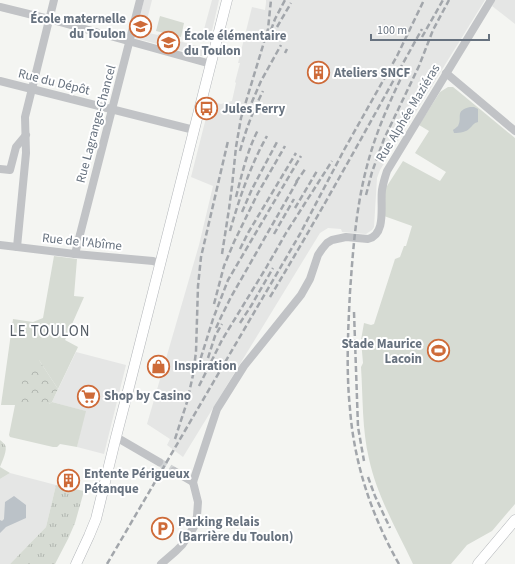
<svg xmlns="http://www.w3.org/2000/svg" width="515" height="564" viewBox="0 0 515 564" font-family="'Source Sans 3',sans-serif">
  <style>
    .built { fill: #e5e6e5 }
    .green { fill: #d6dbd3 }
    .forest { fill: url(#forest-crowns) }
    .park { fill: url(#park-tufts) }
    .water { fill: #bbc2c8 }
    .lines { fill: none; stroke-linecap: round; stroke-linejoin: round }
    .minor-tunnel { stroke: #d1d4d5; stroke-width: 8; stroke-dasharray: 8 4; stroke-linecap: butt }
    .major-casing { stroke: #b2b5b9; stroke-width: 11 }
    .minor { stroke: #c1c3c6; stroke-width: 8 }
    .major { stroke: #fff; stroke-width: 10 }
    .rail { stroke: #a2a6ab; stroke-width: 2.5; stroke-dasharray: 6 3; stroke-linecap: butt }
    .labels { text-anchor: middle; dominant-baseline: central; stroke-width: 4; stroke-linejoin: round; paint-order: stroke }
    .poi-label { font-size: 13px; font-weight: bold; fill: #67727f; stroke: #fff; text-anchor: start }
    .street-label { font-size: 13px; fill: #67727f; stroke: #fff }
    .quarter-label { font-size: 15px; letter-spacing: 1px; fill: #545c65; stroke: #fff }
  </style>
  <defs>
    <pattern id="forest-crowns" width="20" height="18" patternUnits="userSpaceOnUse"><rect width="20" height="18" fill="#d6dbd3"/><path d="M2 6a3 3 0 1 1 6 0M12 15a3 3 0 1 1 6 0" fill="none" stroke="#b1b6b0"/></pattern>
    <pattern id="park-tufts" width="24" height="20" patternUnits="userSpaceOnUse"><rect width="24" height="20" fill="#d6dbd3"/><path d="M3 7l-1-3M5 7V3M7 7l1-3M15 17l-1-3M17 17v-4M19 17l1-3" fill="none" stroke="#b1b6b0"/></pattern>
  </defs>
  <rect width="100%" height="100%" fill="#f4f5f2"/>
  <g class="built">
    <polygon points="144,0 152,0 144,32 158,35 158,34 179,39 179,41 207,49 205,57 135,38"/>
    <polygon points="212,0 219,0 211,35 203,33"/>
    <polygon points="266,0 485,0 380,170 377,178 374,227 372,230 366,234 342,232 341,229 328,228 320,233 183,457 167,445 170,439 147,424 199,245 213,186 191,177 209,106 216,105 217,103 221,104 232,101 236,83 235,82 240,63 238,63 252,7 265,10 266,3"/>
    <polygon points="495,0 515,0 515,24 492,6"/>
    <polygon points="76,352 126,365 104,454 77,447 85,411 52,402"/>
    <polygon points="10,473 56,485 46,527 10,564 0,564 0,479"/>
  </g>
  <g class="green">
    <polygon points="160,16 184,23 181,37 156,31"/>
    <path d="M448 87H453L458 91 515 138V504L492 531 467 545 451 564H413C397 530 377 496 369 459 362 429 363 398 361 367L363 363 361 340 364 323 371 325 374 324 395 259 400 257 404 246H406L412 226 384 216 385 186H387L403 161 440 181 446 172 415 153 429 131 419 125 440 92Z"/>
    <polygon points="54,256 77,259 74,296 84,297 65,340 78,347 58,389 39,360 49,404 52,402 86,411 77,447 60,444 57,447 53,447 10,437 9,435 15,405 1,405 13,319 33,322 43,318"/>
  </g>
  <polygon class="forest" points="39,360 58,389 52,402 49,404 19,404 23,374"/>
  <g class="park">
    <path d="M0 440C0 440 5 444 5 445 8 449 2 462 0 467L10 473 0 479Z"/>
    <polygon points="56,485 84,491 75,523 68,539 55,564 10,564 46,527"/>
  </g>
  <g class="water">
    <path d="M470 107H474L478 109V122C474 123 474 124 470 128 467 132 460 133 454 133L453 130C453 130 457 127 458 126 463 117 454 111 470 107Z"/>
    <polygon points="14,496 26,505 26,518 6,527 0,533 0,520 2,521 4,519 5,502"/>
  </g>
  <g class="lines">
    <polyline class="minor-tunnel" points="159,462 174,471"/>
    <defs>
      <g id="major">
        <polyline points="76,564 89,536 96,519 116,437 130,383 227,0"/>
        <polyline points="478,564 515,520"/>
      </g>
    </defs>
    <use href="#major" class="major-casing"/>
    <g class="minor">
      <polyline points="0,7 49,19 211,64"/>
      <polyline points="446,73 515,131"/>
      <polyline points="0,81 194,130"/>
      <polyline points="0,169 10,170 16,147 26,135"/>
      <polyline points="0,245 75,254 153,261 161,264"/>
      <polyline points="17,247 26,153 25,117 54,0"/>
      <polyline points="75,254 140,0"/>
      <polyline points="116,437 159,462"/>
      <polyline points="174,471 193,482"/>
      <path d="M161 564 176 551 182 545 194 527 197 516 198 502 193 482 217 409 244 366 301 295 310 279 318 255 322 249 327 243 332 240 346 237 368 239C387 234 380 205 382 190 383 184 385 177 387 171L491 0"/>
    </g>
    <use href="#major" class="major"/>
    <g class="rail">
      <polyline points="277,27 291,3"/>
      <polyline points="271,30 275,19 285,0"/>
      <polyline points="422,37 443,0"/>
      <polyline points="285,53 287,49"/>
      <polyline points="248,111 261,81 281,45"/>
      <path d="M240 151C246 129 253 111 263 91"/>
      <polyline points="296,182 306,168"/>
      <polyline points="366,195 372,172 384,139 419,66 433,30 449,0"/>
      <path d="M236 197C242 174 247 151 258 130"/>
      <polyline points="295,208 317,171"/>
      <polyline points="242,212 252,189 277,142"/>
      <path d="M230 231C239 199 251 164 267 136"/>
      <polyline points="274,234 294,199"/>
      <polyline points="240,249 248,233 296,153"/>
      <polyline points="222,254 229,209 232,186 236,147 241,118 268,29 271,0"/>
      <path d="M270 297C323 209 372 119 422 29"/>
      <polyline points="214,304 224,266 234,242 258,193 285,146"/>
      <polyline points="354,312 358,427 364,461"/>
      <polyline points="240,323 251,306 273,268"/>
      <polyline points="216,328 222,315 231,297 299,178"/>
      <polyline points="208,358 215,336 222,324"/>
      <polyline points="198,367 213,319 228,280 301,156"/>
      <polyline points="199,386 222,340 266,268 286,233 332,161"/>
      <polyline points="175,439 187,402 193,375 196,352 198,286 201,257 228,141"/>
      <polyline points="368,477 375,496 390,528"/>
      <polyline points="107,564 300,234 344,150 397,56 424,0"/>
      <path d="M399 564C372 517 354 463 350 409 346 370 348 331 350 292 353 250 356 207 367 166 375 135 388 105 402 76"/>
    </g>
  </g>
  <defs>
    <symbol id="school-ring" viewBox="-11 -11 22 22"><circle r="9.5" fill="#fff" stroke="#ce6b39" stroke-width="1.5"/><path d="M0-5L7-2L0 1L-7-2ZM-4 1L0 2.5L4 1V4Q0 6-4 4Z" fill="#ce6b39"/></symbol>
    <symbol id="building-ring" viewBox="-11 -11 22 22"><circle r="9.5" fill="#fff" stroke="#ce6b39" stroke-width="1.5"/><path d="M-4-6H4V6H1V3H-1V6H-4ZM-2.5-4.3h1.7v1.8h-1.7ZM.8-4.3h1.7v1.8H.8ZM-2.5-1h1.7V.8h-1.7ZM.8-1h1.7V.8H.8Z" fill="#ce6b39"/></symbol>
    <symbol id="bus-ring" viewBox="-11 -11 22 22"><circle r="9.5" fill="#fff" stroke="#ce6b39" stroke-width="1.5"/><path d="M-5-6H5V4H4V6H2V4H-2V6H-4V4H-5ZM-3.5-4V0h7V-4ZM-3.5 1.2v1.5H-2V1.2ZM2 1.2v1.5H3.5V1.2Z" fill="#ce6b39"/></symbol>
    <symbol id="stadium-ring" viewBox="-11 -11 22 22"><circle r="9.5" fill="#fff" stroke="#ce6b39" stroke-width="1.5"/><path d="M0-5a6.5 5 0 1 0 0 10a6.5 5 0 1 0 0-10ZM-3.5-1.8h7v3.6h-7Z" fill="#ce6b39"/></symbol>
    <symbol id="shop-ring" viewBox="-11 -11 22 22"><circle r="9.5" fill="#fff" stroke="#ce6b39" stroke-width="1.5"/><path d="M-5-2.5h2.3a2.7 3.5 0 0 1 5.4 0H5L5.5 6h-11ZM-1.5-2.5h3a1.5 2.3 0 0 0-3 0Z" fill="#ce6b39"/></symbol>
    <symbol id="supermarket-ring" viewBox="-11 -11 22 22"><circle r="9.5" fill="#fff" stroke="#ce6b39" stroke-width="1.5"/><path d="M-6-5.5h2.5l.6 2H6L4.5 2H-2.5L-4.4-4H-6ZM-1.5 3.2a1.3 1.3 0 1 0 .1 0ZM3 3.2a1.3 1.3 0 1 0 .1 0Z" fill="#ce6b39"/></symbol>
    <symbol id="parking-ring" viewBox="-11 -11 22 22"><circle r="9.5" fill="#fff" stroke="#ce6b39" stroke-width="1.5"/><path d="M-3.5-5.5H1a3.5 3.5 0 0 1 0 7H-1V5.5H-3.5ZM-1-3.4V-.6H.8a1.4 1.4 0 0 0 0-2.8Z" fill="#ce6b39"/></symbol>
  </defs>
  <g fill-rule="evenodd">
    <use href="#school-ring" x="128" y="14" width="25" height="25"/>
    <use href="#school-ring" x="156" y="30" width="25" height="25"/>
    <use href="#building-ring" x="306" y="60" width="25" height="25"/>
    <use href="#bus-ring" x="194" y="96" width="25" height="25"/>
    <use href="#stadium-ring" x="426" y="338" width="25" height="25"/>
    <use href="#shop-ring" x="146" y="354" width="25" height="25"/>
    <use href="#supermarket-ring" x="76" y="384" width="25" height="25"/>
    <use href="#building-ring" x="56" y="468" width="25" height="25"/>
    <use href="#parking-ring" x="150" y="516" width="25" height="25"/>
  </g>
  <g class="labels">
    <g class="poi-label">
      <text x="126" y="19" text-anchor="end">École maternelle<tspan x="126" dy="15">du Toulon</tspan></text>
      <text x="184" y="36">École élémentaire<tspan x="184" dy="15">du Toulon</tspan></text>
      <text x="334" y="73">Ateliers SNCF</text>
      <text x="222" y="109">Jules Ferry</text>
      <text x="422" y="344" text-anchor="end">Stade Maurice<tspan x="422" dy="15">Lacoin</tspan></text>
      <text x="174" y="366">Inspiration</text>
      <text x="104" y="396">Shop by Casino</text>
      <text x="84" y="474">Entente Périgueux<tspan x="84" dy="15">Pétanque</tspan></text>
      <text x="178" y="522">Parking Relais<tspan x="178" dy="15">(Barrière du Toulon)</tspan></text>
    </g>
    <g class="street-label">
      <text transform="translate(54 82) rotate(14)">Rue du Dépôt</text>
      <text transform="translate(408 113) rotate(-59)">Rue Alphée Maziéras</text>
      <text transform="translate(96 124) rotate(-75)">Rue Lagrange-Chancel</text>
      <text transform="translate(82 242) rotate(6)">Rue de l'Abîme</text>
    </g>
    <g class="quarter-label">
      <text x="50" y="331">LE TOULON</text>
    </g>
  </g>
  <path d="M371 34v6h118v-6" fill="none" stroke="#67727f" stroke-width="2"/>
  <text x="377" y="34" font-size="12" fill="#67727f" stroke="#ffffff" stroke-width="3" paint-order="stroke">100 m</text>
</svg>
